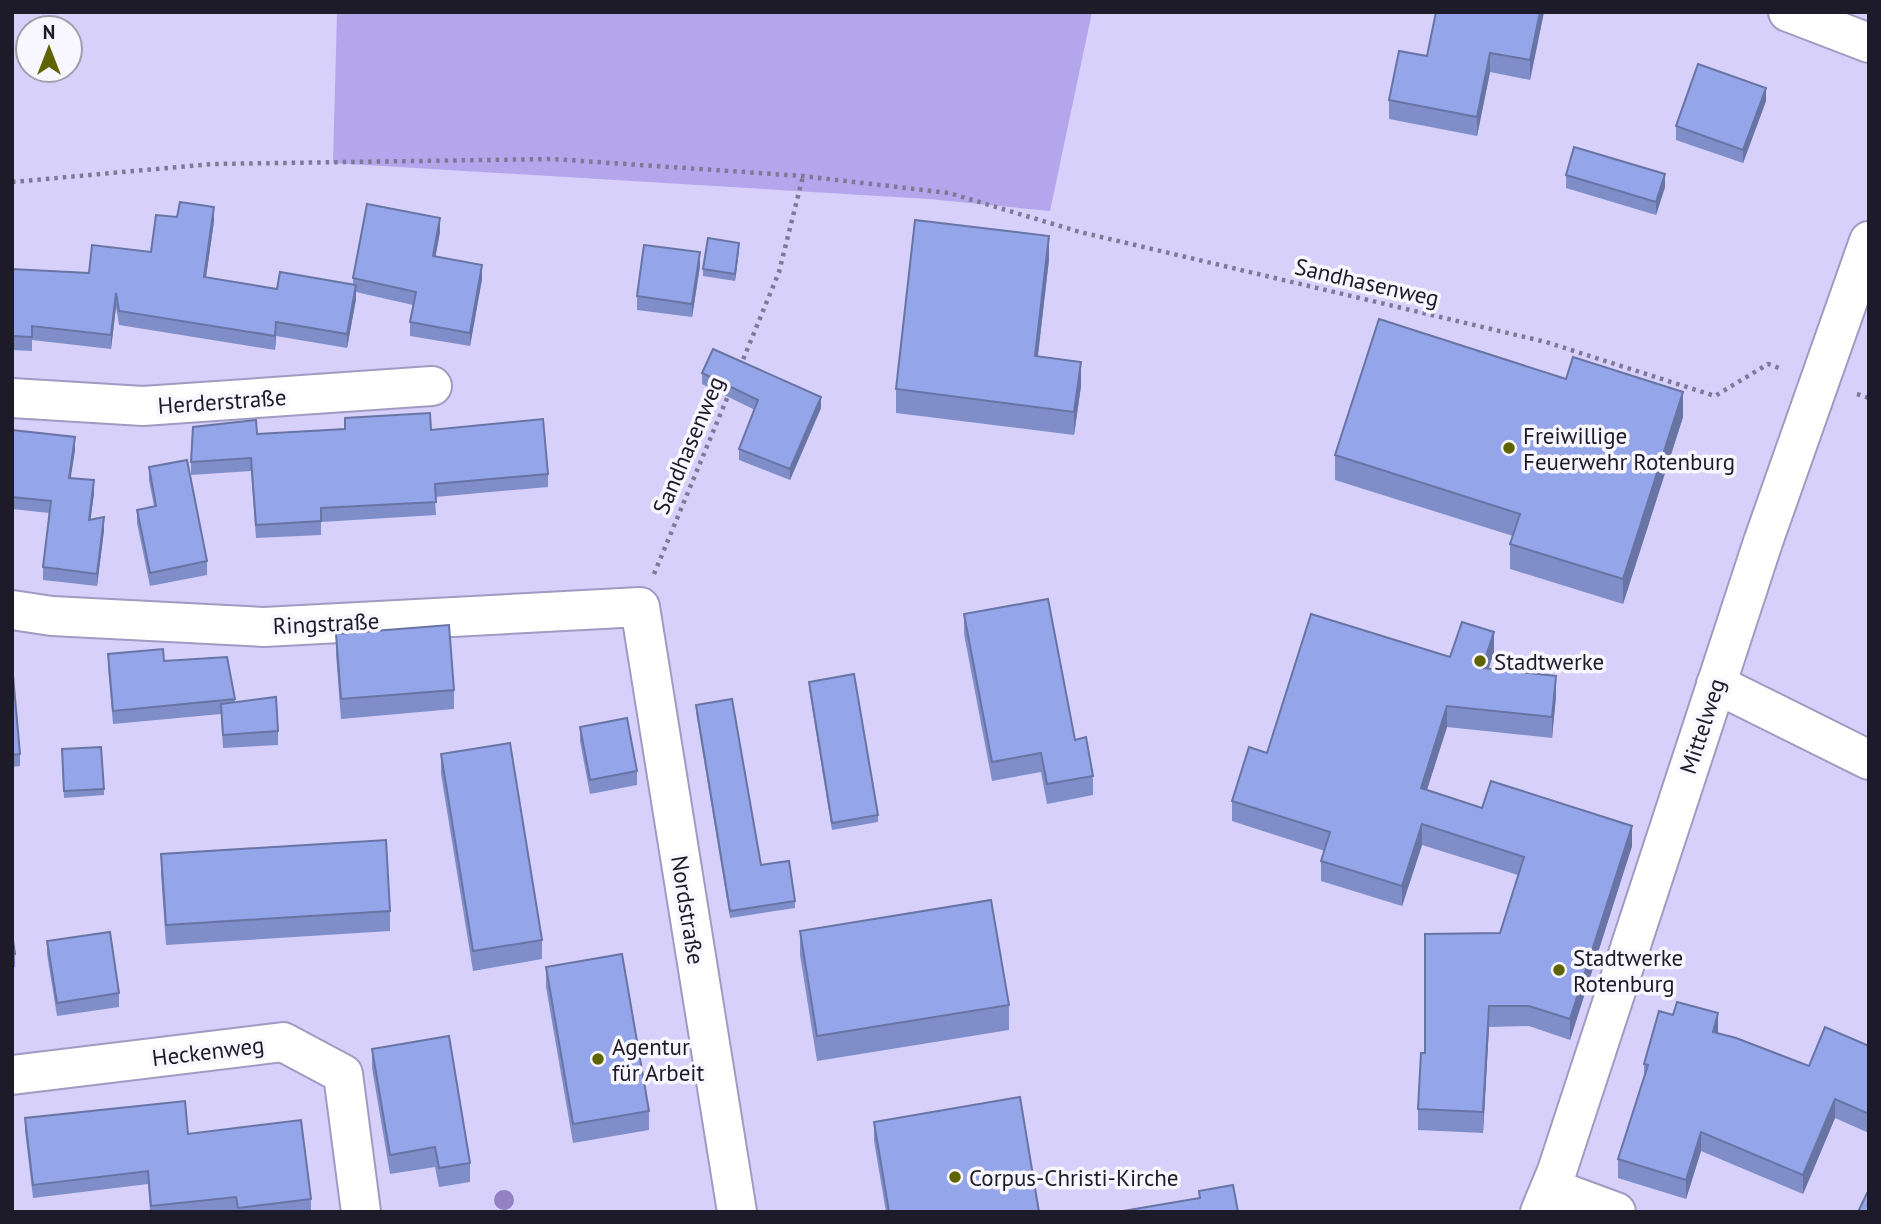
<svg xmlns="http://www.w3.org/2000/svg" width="1881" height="1224" viewBox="0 0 1881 1224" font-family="'PT Sans',sans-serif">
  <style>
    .green { fill: #b4a6ed }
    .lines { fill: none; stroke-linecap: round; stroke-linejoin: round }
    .minor-casing { stroke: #a19ac1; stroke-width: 42 }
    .path { stroke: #7e7996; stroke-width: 4.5; stroke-dasharray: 3.5 5; stroke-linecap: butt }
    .minor { stroke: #fff; stroke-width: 38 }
    .tree { fill: #9282c4 }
    .wall { fill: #7f8ec9 }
    .shaded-wall { fill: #6874a4 }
    .building { fill: #94a5ea; stroke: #6874a4; stroke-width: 2 }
    .poi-dot { fill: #5f6400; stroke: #f8f6ff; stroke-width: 2.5 }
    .labels { text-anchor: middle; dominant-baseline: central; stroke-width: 7; stroke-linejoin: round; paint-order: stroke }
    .street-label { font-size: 23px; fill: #1d1a29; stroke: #f8f6ff }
    .poi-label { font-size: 23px; fill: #1d1a29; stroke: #f8f6ff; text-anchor: start }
  </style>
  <rect width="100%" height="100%" fill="#d7d0fa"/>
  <polygon class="green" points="337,12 1092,12 1050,211 929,199 333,163"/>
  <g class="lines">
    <defs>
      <g id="minor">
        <polyline points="1788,12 1869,43"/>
        <polyline points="12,398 143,406 432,386"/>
        <polyline points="12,610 52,616 264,627 640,607 737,1212"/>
        <polyline points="1716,684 1869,760"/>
        <polyline points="12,1075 283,1042 343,1074 361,1212"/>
        <polyline points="1551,1188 1616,1212"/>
        <polyline points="1540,1212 1557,1171 1763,542 1869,241"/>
      </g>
    </defs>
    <use href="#minor" class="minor-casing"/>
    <g class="path">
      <polyline points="12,182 212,164 552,159 803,176 949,193 1080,232 1546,342 1715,396 1768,364 1782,369"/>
      <polyline points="740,367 779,272 803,176"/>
      <polyline points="1857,394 1869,398"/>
      <polyline points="654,574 730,391"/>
    </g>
    <use href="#minor" class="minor"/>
  </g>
  <circle class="tree" cx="504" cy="1200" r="10"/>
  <g class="wall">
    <polygon points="1436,12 1544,12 1530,80 1490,72 1477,136 1389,119 1389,100 1427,56"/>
    <polygon points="1766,101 1743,163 1676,140 1676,126"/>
    <polygon points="1566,175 1665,187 1656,215 1566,188"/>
    <polygon points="214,221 206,277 277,289 353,284 353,278 440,232 435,257 482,279 470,346 410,336 410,322 413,305 356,292 356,299 347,348 276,336 275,350 119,325 116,307 111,349 32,340 32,351 12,350 12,269 89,273 151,252"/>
    <polygon points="739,250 735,281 703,276 703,269"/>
    <polygon points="1049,259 1038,356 1081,386 1074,435 896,413 896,389"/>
    <polygon points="700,266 692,317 637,310 637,296"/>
    <polygon points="702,373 821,408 790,480 739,460 739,449 755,410 702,384"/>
    <polygon points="1683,417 1623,604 1510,569 1510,544 1513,536 1335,480 1335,455"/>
    <polygon points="345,418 431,430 548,474 548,487 435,497 436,515 321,522 321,535 256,538 251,471 191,475 191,462 257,434 345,429"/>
    <polygon points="12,430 75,450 70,478 94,493 90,520 104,530 97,586 43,580 43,567 49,513 12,509"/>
    <polygon points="149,467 207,561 207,575 150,586 137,523 137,510 154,506 149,480"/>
    <polygon points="964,614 1075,740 1093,776 1093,795 1047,804 1041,772 992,781 964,634"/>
    <polygon points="336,634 454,690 454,709 341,719 336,654"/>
    <polygon points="1494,652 1488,669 1556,696 1552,738 1447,727 1427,790 1482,808 1632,846 1570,1040 1529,1026 1489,1027 1483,1133 1418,1130 1418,1109 1425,1053 1500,933 1518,875 1422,845 1402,906 1321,881 1321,861 1325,851 1232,821 1232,801 1267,753 1450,657"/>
    <polygon points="108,654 164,661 235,699 235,702 278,731 278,745 223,748 221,714 113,724 108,667"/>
    <polygon points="12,664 20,754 20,766 12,767"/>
    <polygon points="809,682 878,815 878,822 832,830 809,689"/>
    <polygon points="696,705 761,865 795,901 795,908 730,918 696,712"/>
    <polygon points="580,727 637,771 637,785 590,794 580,741"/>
    <polygon points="62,749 104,789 104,795 64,798"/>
    <polygon points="441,754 542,940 542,959 473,971 441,774"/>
    <polygon points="161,854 390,911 390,931 166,945 161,873"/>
    <polygon points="800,931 1009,1005 1009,1030 817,1061 800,955"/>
    <polygon points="12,933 15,954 15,967 12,968"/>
    <polygon points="47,941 119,993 119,1007 57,1016 47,954"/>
    <polygon points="546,967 649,1111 649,1130 573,1143 546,987"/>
    <polygon points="1717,1033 1809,1066 1869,1046 1869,1133 1835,1118 1803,1194 1701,1151 1686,1199 1618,1178 1618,1159 1644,1076 1644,1064"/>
    <polygon points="372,1049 470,1163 470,1182 439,1187 435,1167 390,1174 372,1068"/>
    <polygon points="25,1118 188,1134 311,1199 311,1212 237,1212 236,1211 225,1212 150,1212 148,1184 33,1198 25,1131"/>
    <polygon points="874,1122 1039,1212 886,1212 874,1141"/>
  </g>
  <g class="shaded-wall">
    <polygon points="1540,12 1544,12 1530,80 1530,60"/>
    <polygon points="1490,53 1490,72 1477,136 1477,117"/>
    <polygon points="1766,88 1766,101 1743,163 1743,150"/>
    <polygon points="1665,174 1665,187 1656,215 1656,202"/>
    <polygon points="214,207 214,221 204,291 204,277"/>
    <polygon points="440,218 440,232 433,270 433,256"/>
    <polygon points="1049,236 1049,259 1035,379 1035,356"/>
    <polygon points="739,243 739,250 735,281 735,274"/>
    <polygon points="700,252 700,266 692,317 692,304"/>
    <polygon points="482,265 482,279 470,346 470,333"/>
    <polygon points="356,285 356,299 347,348 347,334"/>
    <polygon points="116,293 116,307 111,349 111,335"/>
    <polygon points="276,322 276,336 275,350 275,336"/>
    <polygon points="1081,362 1081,386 1074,435 1074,412"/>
    <polygon points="1683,392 1683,417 1623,604 1623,579"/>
    <polygon points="821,397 821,408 790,480 790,469"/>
    <polygon points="75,437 75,450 69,490 69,478"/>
    <polygon points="94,480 94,493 89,533 89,520"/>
    <polygon points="104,517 104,530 97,586 97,574"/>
    <polygon points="1494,632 1494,652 1482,689 1482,668"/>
    <polygon points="1556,676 1556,696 1552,738 1552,717"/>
    <polygon points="1447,706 1447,727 1421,808 1421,788"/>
    <polygon points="1422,824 1422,845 1402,906 1402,886"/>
    <polygon points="1632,826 1632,846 1570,1040 1570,1019"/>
    <polygon points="1489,1006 1489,1027 1483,1133 1483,1112"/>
    <polygon points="1718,1013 1718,1033 1713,1051 1713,1032"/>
    <polygon points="1835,1099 1835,1118 1803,1194 1803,1175"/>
    <polygon points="1701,1132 1701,1151 1686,1199 1686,1180"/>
  </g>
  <g class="building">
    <polygon points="1436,12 1540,12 1530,60 1490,53 1477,117 1389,100 1399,51 1427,56"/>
    <polygon points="1698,64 1766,88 1743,150 1676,126"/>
    <polygon points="1574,147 1665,174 1656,202 1566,175"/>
    <polygon points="180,202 214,207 204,277 277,289 280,272 356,285 347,334 276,322 275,336 119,311 116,293 111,335 32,326 32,337 12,336 12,269 89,273 92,245 151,252 156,215 177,217"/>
    <polygon points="367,204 440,218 433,256 482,265 470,333 410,322 416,292 353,278"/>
    <polygon points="915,220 1049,236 1035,356 1081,362 1074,412 896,389"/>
    <polygon points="708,238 739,243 735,274 703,269"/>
    <polygon points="644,245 700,252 692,304 637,296"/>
    <polygon points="1379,319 1566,379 1573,357 1683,392 1623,579 1510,544 1520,514 1335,455"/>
    <polygon points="713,349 821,397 790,469 739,449 758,400 702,373"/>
    <polygon points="430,413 431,430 543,419 548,474 435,484 436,502 321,508 321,521 256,525 251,458 191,462 193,427 256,420 257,434 345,429 345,418"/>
    <polygon points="12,430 75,437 69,478 94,480 89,520 104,517 97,574 43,567 51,501 12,497"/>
    <polygon points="187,460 207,561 150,573 137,510 156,506 149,467"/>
    <polygon points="1048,599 1075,740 1086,737 1093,776 1047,784 1041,753 992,762 964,614"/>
    <polygon points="1311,614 1450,657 1462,622 1494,632 1482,668 1556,676 1552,717 1447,706 1421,788 1482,808 1491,781 1632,826 1570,1019 1529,1006 1489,1006 1483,1112 1418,1109 1421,1053 1425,1053 1425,934 1500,933 1524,857 1422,824 1402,886 1321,861 1330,832 1232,801 1249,747 1267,753"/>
    <polygon points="449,625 454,690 341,699 336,634"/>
    <polygon points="163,649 164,661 227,657 235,699 113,711 108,654"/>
    <polygon points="12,664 20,754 12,755"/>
    <polygon points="854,674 878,815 832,823 809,682"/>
    <polygon points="276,697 278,731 223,735 221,704"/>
    <polygon points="732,699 761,865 789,861 795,901 730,911 696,705"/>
    <polygon points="627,718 637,771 590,780 580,727"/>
    <polygon points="510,743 542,940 473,951 441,754"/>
    <polygon points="101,747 104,789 64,791 62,749"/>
    <polygon points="386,840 390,911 166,925 161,854"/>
    <polygon points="991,900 1009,1005 817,1036 800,931"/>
    <polygon points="110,932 119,993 57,1003 47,941"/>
    <polygon points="12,933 15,954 12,954"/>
    <polygon points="622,954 649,1111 573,1124 546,967"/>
    <polygon points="1677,1002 1718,1013 1713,1032 1736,1038 1809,1066 1825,1027 1869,1046 1869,1114 1835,1099 1803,1175 1701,1132 1686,1180 1618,1159 1648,1065 1644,1064 1659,1011 1673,1015"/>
    <polygon points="449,1036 470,1163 439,1168 435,1147 390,1155 372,1049"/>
    <polygon points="1020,1097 1039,1212 889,1212 874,1122"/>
    <polygon points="185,1101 188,1134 301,1120 311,1199 238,1208 236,1197 151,1206 148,1171 33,1185 25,1118"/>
    <polygon points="1233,1185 1238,1212 1117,1212 1200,1198 1199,1191"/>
    <polygon points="1867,1193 1869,1194 1869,1212 1858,1212"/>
  </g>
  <g class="poi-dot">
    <circle cx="1509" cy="448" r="7"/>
    <circle cx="1480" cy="661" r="7"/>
    <circle cx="1559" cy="970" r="7"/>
    <circle cx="598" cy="1059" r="7"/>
    <circle cx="955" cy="1177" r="7"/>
  </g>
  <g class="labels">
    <g class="street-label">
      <text transform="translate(1367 282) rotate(13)">Sandhasenweg</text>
      <text transform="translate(222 401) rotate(-4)">Herderstraße</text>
      <text transform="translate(688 445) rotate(-67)">Sandhasenweg</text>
      <text transform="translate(326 623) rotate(-3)">Ringstraße</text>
      <text transform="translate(1702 726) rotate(-72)">Mittelweg</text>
      <text transform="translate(688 910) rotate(81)">Nordstraße</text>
      <text transform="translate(208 1051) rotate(-7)">Heckenweg</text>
    </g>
    <g class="poi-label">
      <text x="1523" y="435">Freiwillige<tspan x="1523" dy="26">Feuerwehr Rotenburg</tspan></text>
      <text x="1494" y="661">Stadtwerke</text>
      <text x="1573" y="957">Stadtwerke<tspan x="1573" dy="26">Rotenburg</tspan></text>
      <text x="612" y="1046">Agentur<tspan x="612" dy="26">für Arbeit</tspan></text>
      <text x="969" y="1177">Corpus-Christi-Kirche</text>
    </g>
  </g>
  <rect width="1881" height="1224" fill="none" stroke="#1d1a29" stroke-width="28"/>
  <g transform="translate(49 49)"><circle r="33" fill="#f8f6ff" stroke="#a09ea9" stroke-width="2"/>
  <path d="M0-5L12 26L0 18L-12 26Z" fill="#5f6400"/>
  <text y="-10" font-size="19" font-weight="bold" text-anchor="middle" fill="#1d1a29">N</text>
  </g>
</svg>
